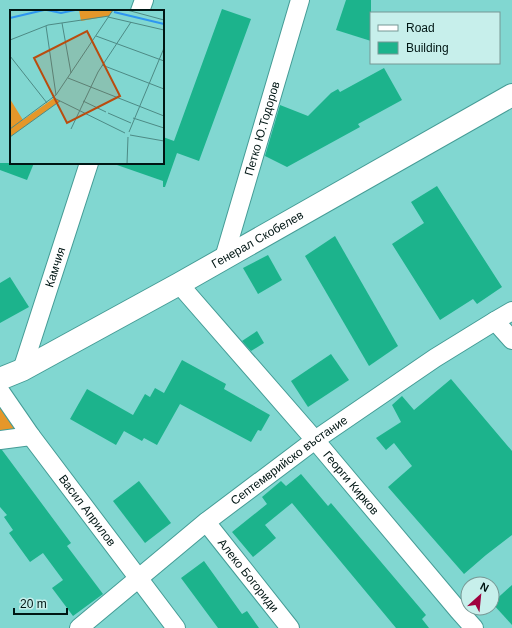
<svg xmlns="http://www.w3.org/2000/svg" width="512" height="628" viewBox="0 0 512 628" font-family="Arial,sans-serif">
  <style>
    .green { fill: #e5972a }
    .building { fill: #1cb38c }
    .lines { fill: none; stroke-linecap: round; stroke-linejoin: round }
    .minor-casing { stroke: #459c96; stroke-width: 20 }
    .tertiary-casing { stroke: #459c96; stroke-width: 24 }
    .minor { stroke: #fff; stroke-width: 18 }
    .tertiary { stroke: #fff; stroke-width: 22 }
    .labels { text-anchor: middle; dominant-baseline: central; stroke-width: 3; stroke-linejoin: round; paint-order: stroke }
    .street-label { font-size: 12px; fill: #001614; stroke: #c7efeb }
    .inset-river { fill: none; stroke: #2e96f0; stroke-width: 2 }
    .inset-road { fill: none; stroke: #4d8a85; stroke-width: 1 }
    .view { fill: #ba4c0e; fill-opacity: 0.15; stroke: #ba4c0e; stroke-width: 2 }
    .inset-edge { fill: none; stroke: #001614; stroke-width: 2 }
  </style>
  <rect width="100%" height="100%" fill="#81d7d1"/>
  <polygon class="green" points="0,391 31,436 0,440"/>
  <g class="building">
    <polygon points="346,0 371,0 371,41 336,30"/>
    <polygon points="222,9 251,19 199,161 177,153 165,187 163,187 163,181 117,165 118,163 163,163 163,137 174,141"/>
    <polygon points="384,68 402,100 358,124 360,127 287,167 265,156 280,105 308,116 331,93 338,89 340,92"/>
    <polygon points="0,163 34,163 27,180 0,170"/>
    <polygon points="437,186 502,287 477,304 473,299 440,320 392,244 424,223 411,202"/>
    <polygon points="335,236 398,346 369,366 305,256"/>
    <polygon points="268,255 282,280 258,294 243,268"/>
    <polygon points="10,277 29,307 0,323 0,283"/>
    <polygon points="257,331 264,343 251,351 242,341"/>
    <polygon points="331,354 349,380 308,407 291,381"/>
    <polygon points="182,360 226,384 224,389 270,415 261,431 258,430 251,442 180,404 157,445 144,438 142,441 124,431 116,445 70,419 87,389 133,415 145,394 150,397 155,388 164,393"/>
    <polygon points="451,379 512,451 512,535 486,555 464,574 388,487 412,466 394,443 386,450 376,438 401,422 392,405 402,396 414,410"/>
    <polygon points="0,450 2,450 71,543 67,546 103,594 73,616 52,588 63,580 43,553 30,562 9,533 13,530 4,517 7,515 0,507"/>
    <polygon points="301,474 328,506 331,503 426,615 422,619 429,628 396,628 292,503 265,525 276,538 253,557 232,532 267,504 262,497 281,481 286,486"/>
    <polygon points="139,481 171,523 145,543 113,501"/>
    <polygon points="204,561 242,614 247,611 259,628 218,628 181,578"/>
    <polygon points="512,585 512,625 492,603"/>
  </g>
  <g class="lines">
    <defs>
      <g id="minor">
        <polyline points="140,11 144,0"/>
        <path id="s1" d="M224 258 300 0"/>
        <path id="s2" d="M179 284 315 440 458 610 474 628"/>
        <polyline points="495,321 512,340"/>
        <path id="s3" d="M22 370 89 163"/>
        <path id="s4" d="M0 391 31 436 176 628"/>
        <polyline points="0,440 31,436"/>
        <path id="s5" d="M206 522 290 628"/>
        <path id="s6" d="M79 628 206 522 315 440 435 358 495 321 512 311"/>
      </g>
      <g id="tertiary">
        <path id="s7" d="M0 379 22 370 179 284 512 95"/>
      </g>
    </defs>
    <use href="#minor" class="minor-casing"/>
    <use href="#tertiary" class="tertiary-casing"/>
    <use href="#minor" class="minor"/>
    <use href="#tertiary" class="tertiary"/>
  </g>
  <g class="labels">
    <g class="street-label">
      <text stroke="none"><textPath href="#s1" startOffset="135">Петко Ю.Тодоров</textPath></text>
      <text stroke="none"><textPath href="#s7" startOffset="293">Генерал Скобелев</textPath></text>
      <text stroke="none"><textPath href="#s3" startOffset="108">Камчия</textPath></text>
      <text stroke="none"><textPath href="#s6" startOffset="269">Септемврийско въстание</textPath></text>
      <text stroke="none"><textPath href="#s2" startOffset="263">Георги Кирков</textPath></text>
      <text stroke="none"><textPath href="#s4" startOffset="148">Васил Априлов</textPath></text>
      <text stroke="none"><textPath href="#s5" startOffset="68">Алеко Богориди</textPath></text>
    </g>
  </g>
  <g transform="translate(10 10)">
    <rect width="154" height="154" fill="#81d7d1"/>
    <path d="M69 0H103L99 6 71 11ZM44 88 50 91 0 127V89L13 110Z" fill="#e5972a"/>
    <path class="inset-river" d="M37 0 51 3 65 0M104 2 154 14M0 8 34 0"/>
    <path class="inset-road" d="M117 0 154 10M98 7 154 20M52 13 61 63M36 16 46 85M86 26 154 51M0 30 38 15 99 6M0 46 37 93M92 55 154 79M58 68 154 106M44 88 115 123M73 91 96 102M98 103 121 113M123 108 154 118M0 119 46 85 103 0M61 119 88 62 121 12M119 122 154 38M120 125 154 131M0 127 50 91M117 154 118 127"/>
    <path class="view" d="M77 21 110 86 57 113 24 48Z"/>
    <rect width="154" height="154" class="inset-edge"/>
  </g>
  <rect x="370" y="12" width="130" height="52" fill="#c7efeb" stroke="#779895"/>
  <rect x="378" y="25" width="20" height="6" fill="#ffffff" stroke="#779895"/>
  <text x="406" y="32" font-size="12" fill="#001614">Road</text>
  <rect x="378" y="42" width="20" height="12" fill="#1cb38c" stroke="#779895"/>
  <text x="406" y="52" font-size="12" fill="#001614">Building</text>
  <g transform="translate(480 596) rotate(27)"><circle r="19" fill="#c7efeb" stroke="#779895"/>
  <path d="M0-3L7 15L0 10L-7 15Z" fill="#a0013f"/>
  <text y="-6" font-size="11" font-weight="bold" text-anchor="middle" fill="#001614">N</text>
  </g>
  <path d="M14 608v6h53v-6" fill="none" stroke="#001614" stroke-width="2"/>
  <text x="20" y="608" font-size="12" fill="#001614" stroke="#c7efeb" stroke-width="3" paint-order="stroke">20 m</text>
</svg>
